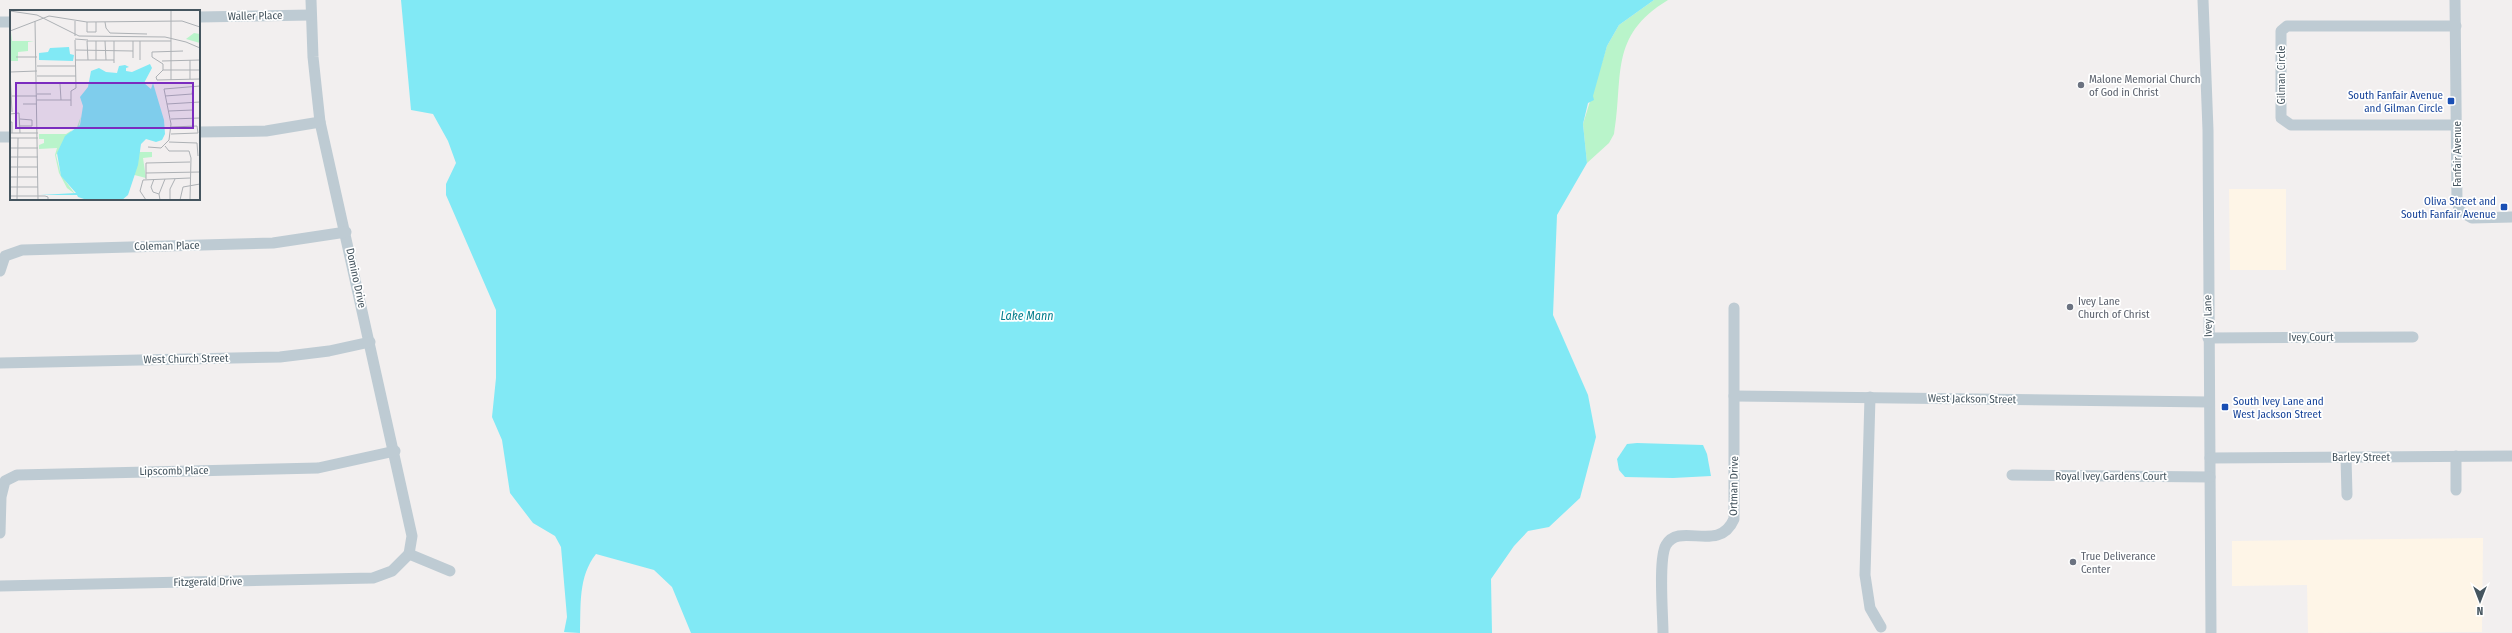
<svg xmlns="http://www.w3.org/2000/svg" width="2512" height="633" viewBox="0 0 2512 633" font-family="'Fira Sans Condensed',sans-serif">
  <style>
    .commercial { fill: #fef5e7 }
    .green { fill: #b9f4ca }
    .water { fill: #81e9f5 }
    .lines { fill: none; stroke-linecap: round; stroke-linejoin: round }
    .minor { stroke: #becbd3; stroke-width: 11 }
    .worship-dot { fill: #6b7280; stroke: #fff; stroke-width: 1.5 }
    .transit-dot { fill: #1a4fb4; stroke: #fff; stroke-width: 1.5 }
    .labels { text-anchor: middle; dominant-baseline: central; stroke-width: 3.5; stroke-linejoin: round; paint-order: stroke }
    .street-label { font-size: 11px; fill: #45555f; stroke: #fff }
    .worship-label { font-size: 11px; fill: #5b616d; stroke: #fff; text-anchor: start }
    .transit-label { font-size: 11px; fill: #164399; stroke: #fff; text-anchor: end }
    .water-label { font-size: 12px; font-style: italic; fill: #047e8d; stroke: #fff }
    .inset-road { fill: none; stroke: #adb1b5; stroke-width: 1 }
    .view { fill: #7b2cbf; fill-opacity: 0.15; stroke: #7b2cbf; stroke-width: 2 }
    .inset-edge { fill: none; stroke: #45555f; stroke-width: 2 }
  </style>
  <rect width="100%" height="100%" fill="#f2efef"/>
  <g class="commercial">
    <polygon points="2229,189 2286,189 2286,270 2230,270"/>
    <polygon points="2483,538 2482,632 2308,633 2307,585 2232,586 2232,541"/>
  </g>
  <path class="green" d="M1654 0H1668C1608 36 1624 77 1614 134L1609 143 1587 163 1583 124 1607 46 1619 25Z"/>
  <g class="water">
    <path d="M401 0H1654L1619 25 1607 46 1593 96 1594 100 1588 103 1583 124 1587 163 1557 215 1553 315 1588 395 1596 437 1580 498 1549 527 1528 531 1514 546 1491 579 1492 633H691L672 587 654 570 596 554C578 577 581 605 580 633L564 632 567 617 561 547 555 536 533 523 510 493 502 440 492 417 496 378V310L446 195V184L456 163 448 141 433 114 411 110Z"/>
    <polygon points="1637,443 1703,445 1707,454 1711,476 1673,478 1625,477 1619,470 1617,459 1627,444"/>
  </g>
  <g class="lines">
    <g class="minor">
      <polyline points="311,0 313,57 320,122 412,536 409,554"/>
      <polyline points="2203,0 2208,130 2211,633"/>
      <polyline points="2455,0 2457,202 2460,211 2472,218 2512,217"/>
      <polyline points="199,17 311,15"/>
      <polyline points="0,22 11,22"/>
      <polyline points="2456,26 2287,26 2281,31 2281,118 2291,125 2457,125"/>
      <polyline points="199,132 266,131 320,122"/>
      <polyline points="0,137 11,137"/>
      <polyline points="0,271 5,256 22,250 273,243 346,232"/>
      <polyline points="2208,338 2413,337"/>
      <polyline points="0,363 280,357 329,351 370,342"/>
      <polyline points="1734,396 2209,402"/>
      <polyline points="1870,397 1865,575 1870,608 1881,627"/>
      <polyline points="2456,456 2456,490"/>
      <polyline points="2346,457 2347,495"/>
      <polyline points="2210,458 2512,456"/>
      <polyline points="2012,475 2210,477"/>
      <polyline points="0,533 1,497 5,481 17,475 318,468 395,451"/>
      <polyline points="409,554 450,571"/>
      <polyline points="0,586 373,578 392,571 409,554"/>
      <path d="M1663 633C1663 614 1658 559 1666 545 1680 521 1719 554 1734 519V308"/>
    </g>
  </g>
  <g class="worship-dot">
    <circle cx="2081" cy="85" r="4"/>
    <circle cx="2070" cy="307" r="4"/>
    <circle cx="2073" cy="562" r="4"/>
  </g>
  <g class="transit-dot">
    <rect x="2447" y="97" width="8" height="8" rx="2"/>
    <rect x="2500" y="203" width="8" height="8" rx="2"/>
    <rect x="2221" y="403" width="8" height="8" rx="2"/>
  </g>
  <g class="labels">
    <g class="street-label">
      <text transform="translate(255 16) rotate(-1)">Waller Place</text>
      <text transform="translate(2281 75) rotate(-90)">Gilman Circle</text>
      <text transform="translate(2457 154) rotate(-90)">Fanfair Avenue</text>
      <text transform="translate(167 246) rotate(-1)">Coleman Place</text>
      <text transform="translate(356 278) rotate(78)">Domino Drive</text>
      <text transform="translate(2208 316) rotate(-91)">Ivey Lane</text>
      <text x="2311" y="337">Ivey Court</text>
      <text transform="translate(186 359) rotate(-1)">West Church Street</text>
      <text transform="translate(1972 399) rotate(1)">West Jackson Street</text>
      <text x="2361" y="457">Barley Street</text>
      <text transform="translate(174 471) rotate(-1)">Lipscomb Place</text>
      <text x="2111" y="476">Royal Ivey Gardens Court</text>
      <text transform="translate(1734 486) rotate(-89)">Ortman Drive</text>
      <text transform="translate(208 582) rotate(-1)">Fitzgerald Drive</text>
    </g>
    <g class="worship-label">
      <text x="2089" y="79">Malone Memorial Church<tspan x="2089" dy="13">of God in Christ</tspan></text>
      <text x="2078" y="301">Ivey Lane<tspan x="2078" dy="13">Church of Christ</tspan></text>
      <text x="2081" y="556">True Deliverance<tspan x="2081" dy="13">Center</tspan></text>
    </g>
    <g class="transit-label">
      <text x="2443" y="95">South Fanfair Avenue<tspan x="2443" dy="13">and Gilman Circle</tspan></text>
      <text x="2496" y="201">Oliva Street and<tspan x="2496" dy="13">South Fanfair Avenue</tspan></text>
      <text x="2233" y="401" text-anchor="start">South Ivey Lane and<tspan x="2233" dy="13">West Jackson Street</tspan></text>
    </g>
    <g class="water-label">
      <text x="1027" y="316">Lake Mann</text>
    </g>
  </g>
  <g transform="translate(10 10)">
    <rect width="190" height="190" fill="#f2efef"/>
    <path d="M1 22 2 31H24L18 32V41L8 42V51H0ZM184 23 190 24V33L176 29ZM71 106 69 116 62 120 46 145 51 165 65 184 57 178 49 163 45 145 47 138 29 139V135L34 133V129H29V124H56L67 117ZM105 142H142V147L133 148 136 168 105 160Z" fill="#b9f4ca"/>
    <path d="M59 37 60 44 64 45 63 51 29 50V43L38 42 40 38ZM140 54 142 58 134 73 141 79 143 73 154 110 155 124 152 130 146 132 136 129 131 134 128 155 118 185 112 190H77L68 187 67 185H30L66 183 51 166 47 143 55 126 70 115 73 96 70 87 78 77 81 61 89 58 96 62 107 63 109 56 115 55 119 57 116 58V61L122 62Z" fill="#81e9f5"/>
    <path class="inset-road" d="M161 0V70M0 1 27 5 69 26 155 27 176 32 190 38M25 11 28 190M65 11V26M77 12V22H86V12M95 12 96 18 100 23 137 24M0 21 39 6 77 12 172 11 190 17M65 29 78 30M77 31H161M77 31 78 50M86 31V50M95 31 96 50M104 31V53M123 31V48M66 40 123 41M6 47H27M65 50H104M130 50V31M180 50V69M152 51 190 50M27 56H65M153 60 146 67 147 70 190 69M153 60V54L142 47V42L173 41M153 60H190M0 62 2 102M0 62 27 61M27 66H66M50 74 51 90M154 79 190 76M27 84H41M2 86H27M155 86 182 84 183 76M27 90H61M13 94H27M157 94 190 92M61 96V81L66 78 65 30M159 101 183 100V92M0 104 9 103 10 123M10 109 22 110V116H10M161 109 190 108M0 112H2V123M0 123H28M161 124 188 123 187 116 161 117M0 128H28M159 132 187 133 188 146M155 136 159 141H179L181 148M138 137 151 138 159 130 161 114 154 79M0 138H28M0 147H28M0 157H28M136 163 190 162M0 167H28M136 169V153L180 152M144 169 141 177 143 182 149 184M0 177H28M0 186H35L38 187V190M7 190 8 128M136 190 130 181 133 170 180 168M150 190 149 184 155 169M160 190V179L165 169M170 190 173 177 190 174M180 190 181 148"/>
    <path class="view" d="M6 73H183V118H6Z"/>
    <rect width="190" height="190" class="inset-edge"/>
  </g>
  <g transform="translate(2480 601) rotate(180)" stroke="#ffffff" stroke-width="3" paint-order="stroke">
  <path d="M0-3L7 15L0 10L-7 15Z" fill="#45555f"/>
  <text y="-6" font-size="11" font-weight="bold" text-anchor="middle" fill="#45555f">N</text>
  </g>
</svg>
